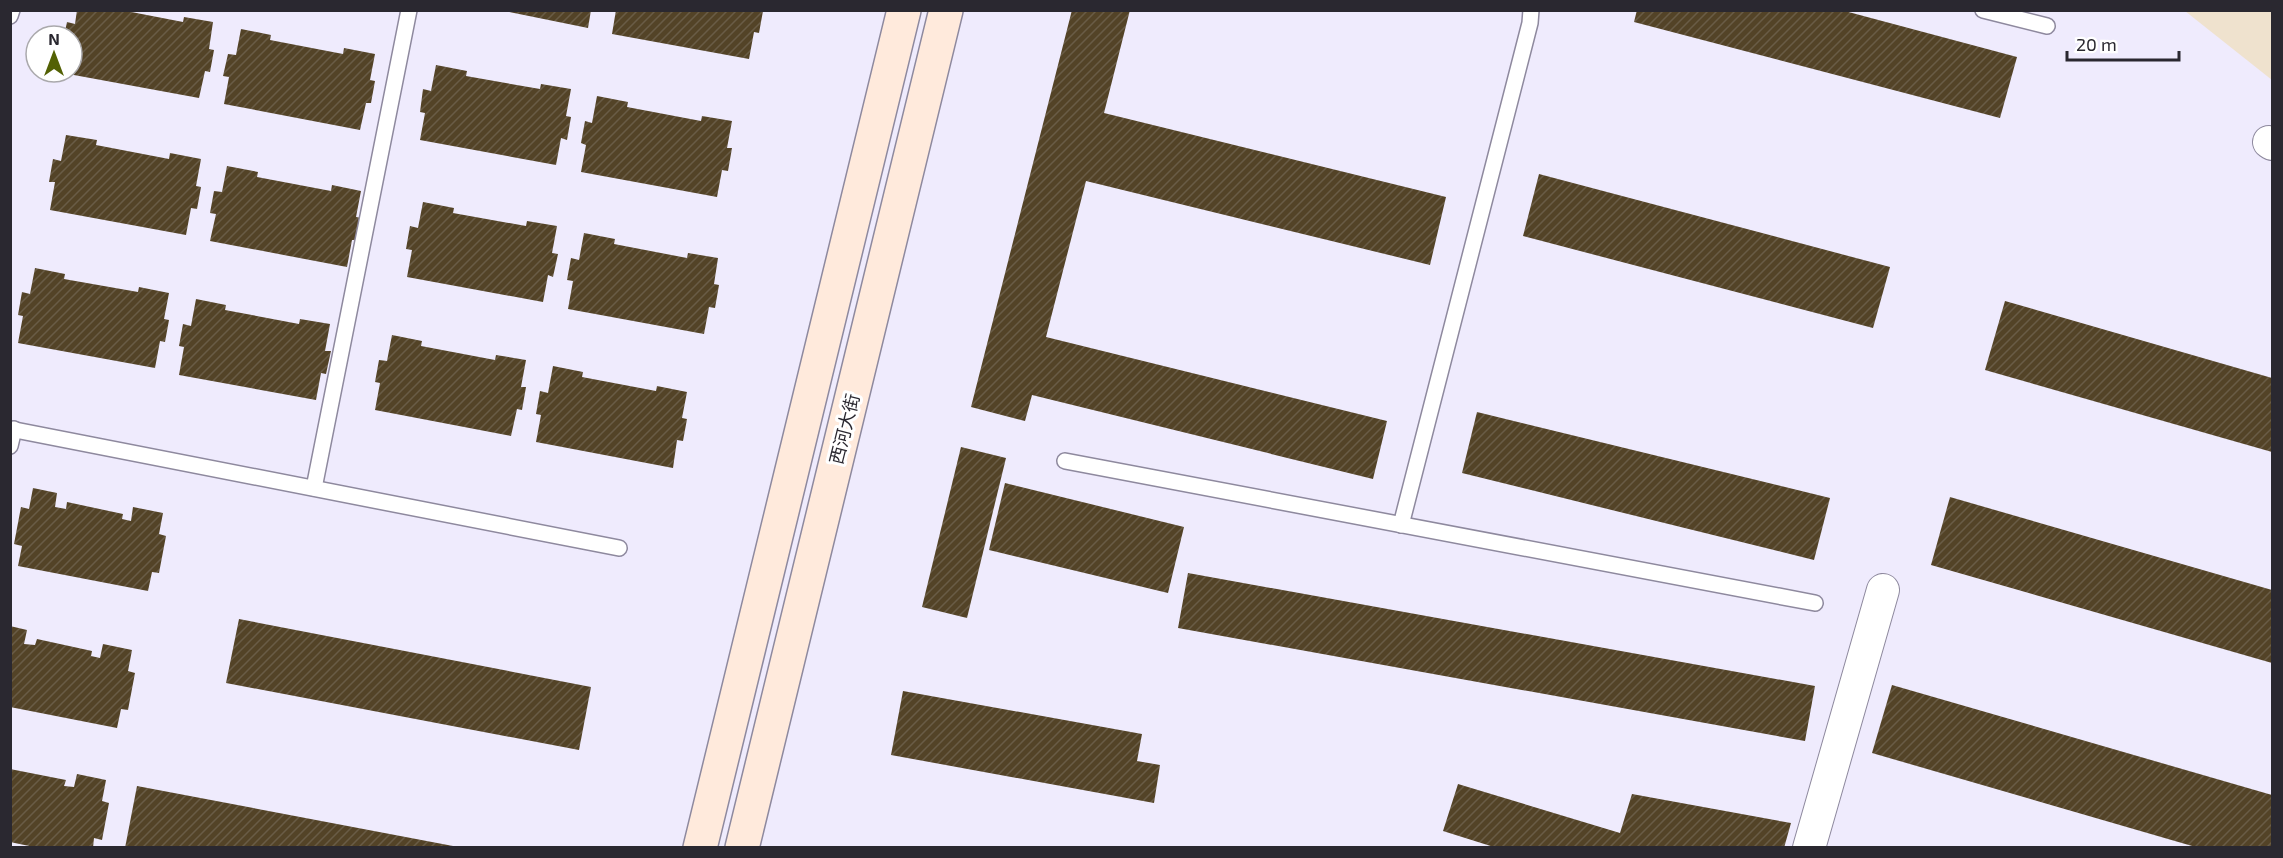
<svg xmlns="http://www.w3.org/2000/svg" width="2283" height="858" viewBox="0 0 2283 858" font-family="'Exo 2','Noto Sans SC',sans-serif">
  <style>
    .education { fill: #efe2ce }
    .building { fill: url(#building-hatch) }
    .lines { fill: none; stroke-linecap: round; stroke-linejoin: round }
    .lane-casing { stroke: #8e899e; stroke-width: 18 }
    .street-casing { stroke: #8e899e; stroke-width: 34 }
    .secondary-casing { stroke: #8e899e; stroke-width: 36 }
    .lane { stroke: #fff; stroke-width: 15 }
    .street { stroke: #fff; stroke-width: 32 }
    .secondary { stroke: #ffeadc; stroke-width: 33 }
    .labels { text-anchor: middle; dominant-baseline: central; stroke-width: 6; stroke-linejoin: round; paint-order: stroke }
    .street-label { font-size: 18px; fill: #2a2830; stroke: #fff }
  </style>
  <defs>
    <pattern id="building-hatch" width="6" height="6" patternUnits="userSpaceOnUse" patternTransform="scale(1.5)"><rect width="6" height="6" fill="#534327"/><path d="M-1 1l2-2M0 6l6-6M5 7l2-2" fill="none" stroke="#695c46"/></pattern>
  </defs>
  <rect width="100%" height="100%" fill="#efebfd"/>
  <polygon class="education" points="2185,11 2272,11 2272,80"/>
  <g class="building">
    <polygon points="77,10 121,10 183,22 184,17 213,22 209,49 214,50 210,72 205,71 199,98 63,73 72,72 72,36 64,36 67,22 75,24"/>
    <polygon points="500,10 591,10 588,28"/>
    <polygon points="616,10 760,10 763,11 759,33 754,32 749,59 612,34"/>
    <polygon points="1072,10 1130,10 1104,113 1446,197 1430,265 1086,181 1046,337 1387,421 1373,479 1032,395 1025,421 971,407"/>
    <polygon points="1637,10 1841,10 2017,57 2000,118 1634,22"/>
    <polygon points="241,29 271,35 270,40 343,54 344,48 375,54 370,80 375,81 371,103 366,103 360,130 224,104 229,77 223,76 228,54 236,55"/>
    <polygon points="436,65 467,71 466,76 540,89 541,84 571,89 566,116 571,117 567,140 561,138 556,165 420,140 425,113 420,112 423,89 431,91"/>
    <polygon points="597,96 628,102 627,107 701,121 702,116 732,121 727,148 732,148 728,171 722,170 717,197 581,172 586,145 581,143 585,121 592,123"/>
    <polygon points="66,135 97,140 96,145 169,159 170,153 201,159 196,186 201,187 197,209 191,208 186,235 50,210 55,182 49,182 53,159 61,161"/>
    <polygon points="227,166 258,172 257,177 331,191 332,185 361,191 356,217 362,218 358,240 352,240 347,267 210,241 216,214 210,213 214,191 222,192"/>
    <polygon points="1539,174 1890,267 1873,328 1523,236"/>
    <polygon points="423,202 454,208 453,213 526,226 527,221 557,226 552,253 558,254 553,277 548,275 543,302 407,277 412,250 406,249 410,226 418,228"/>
    <polygon points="584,233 615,239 614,244 687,258 688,253 718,258 714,284 719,285 715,308 709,307 704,334 568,309 573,281 567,280 571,258 579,260"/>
    <polygon points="35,268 65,274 64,279 138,292 139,287 169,293 164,319 169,320 165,342 160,341 155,368 18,343 23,316 18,315 22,292 30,294"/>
    <polygon points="196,299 226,305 225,310 299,324 300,319 330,324 325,351 331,351 326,374 321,373 316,400 179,375 184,347 179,346 183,324 191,326"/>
    <polygon points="2005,301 2272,378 2272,452 1985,370"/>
    <polygon points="392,335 422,341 421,346 495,360 496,355 526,360 521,387 526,387 522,410 517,409 511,436 375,410 380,383 375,382 379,360 387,361"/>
    <polygon points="553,366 583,372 582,377 656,391 657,386 687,392 682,418 687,419 683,441 677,440 673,468 536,442 541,415 536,414 540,391 548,393"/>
    <polygon points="1477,412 1830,498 1814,560 1462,473"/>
    <polygon points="961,447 1006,458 967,618 922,607"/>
    <polygon points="1005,483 1184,527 1168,593 989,550"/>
    <polygon points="33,488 57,493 55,507 66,509 67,502 123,514 122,519 131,521 133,507 163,513 159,534 166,536 159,573 152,572 148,591 18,566 22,546 14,544 21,507 29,509"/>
    <polygon points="1950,497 2272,590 2272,663 1931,565"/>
    <polygon points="1188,573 1815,686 1805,741 1178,628"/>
    <polygon points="239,619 591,687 579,750 226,683"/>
    <polygon points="10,626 27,630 24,644 35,645 37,639 92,651 91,656 100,658 103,644 132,650 128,671 135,673 128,710 121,709 117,728 10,707"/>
    <polygon points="1892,685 2272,795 2272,848 2199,848 1872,753"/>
    <polygon points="903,691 1142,734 1137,761 1160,765 1154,803 891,755"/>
    <polygon points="10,769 66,780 64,786 74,787 77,774 106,780 102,801 109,803 102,840 94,838 93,848 39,848 10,842"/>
    <polygon points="1458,784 1620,833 1632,794 1791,823 1784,848 1497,848 1443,831"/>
    <polygon points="137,786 453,846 453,848 125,848"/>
  </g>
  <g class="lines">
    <defs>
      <g id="lane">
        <polyline points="1983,10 2047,26"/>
        <polyline points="10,16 12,10"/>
        <polyline points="10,429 619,548"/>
        <polyline points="10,446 14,429"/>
        <polyline points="1065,461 1815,603"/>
        <polyline points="314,488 409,10"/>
        <polyline points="1401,525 1530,23 1531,10"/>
      </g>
      <g id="street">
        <polyline points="2269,142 2272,144"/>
        <polyline points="1809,848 1883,590"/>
      </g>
      <g id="secondary">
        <polyline points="700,848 904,10"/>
        <polyline points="742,848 946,10"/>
      </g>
    </defs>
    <use href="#lane" class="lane-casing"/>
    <use href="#street" class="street-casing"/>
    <use href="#secondary" class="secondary-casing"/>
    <use href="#lane" class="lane"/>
    <use href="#street" class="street"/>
    <use href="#secondary" class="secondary"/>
  </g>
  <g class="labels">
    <g class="street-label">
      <text transform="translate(844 429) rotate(-76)">西河大街</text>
    </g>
  </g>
  <rect width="2283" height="858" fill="none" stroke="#2a2830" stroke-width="24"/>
  <g transform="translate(54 54)"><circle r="28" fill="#ffffff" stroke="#aaa9ac" stroke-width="1.5"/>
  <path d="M0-4.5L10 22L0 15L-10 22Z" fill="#536104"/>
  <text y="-9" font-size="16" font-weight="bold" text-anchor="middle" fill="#2a2830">N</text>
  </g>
  <path d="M2067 51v9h112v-9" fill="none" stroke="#2a2830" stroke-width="3"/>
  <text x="2076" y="51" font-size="18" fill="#2a2830" stroke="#ffffff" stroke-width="4.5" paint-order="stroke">20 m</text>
</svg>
